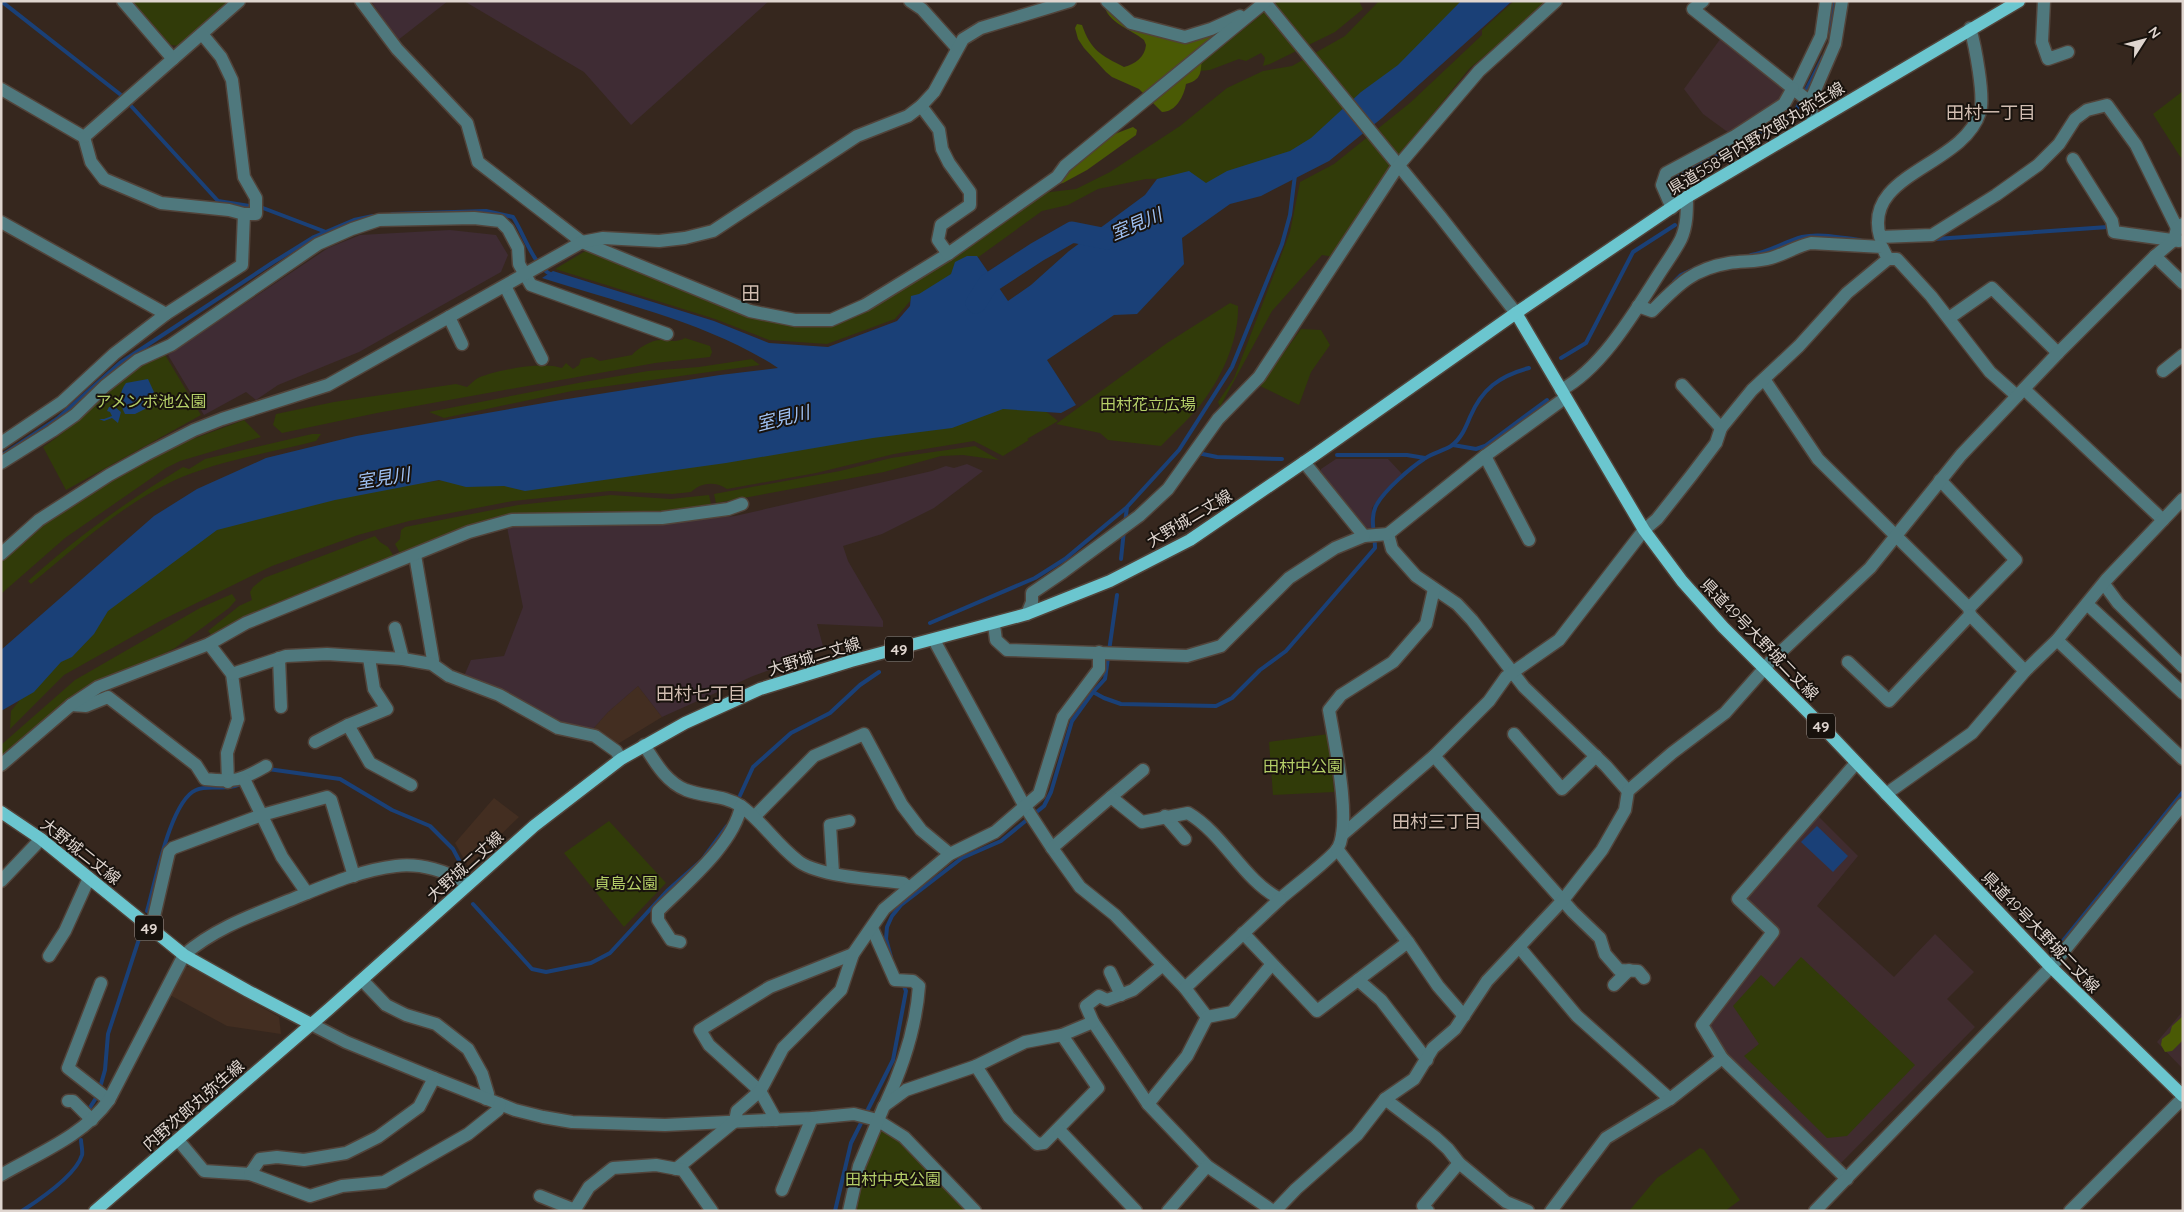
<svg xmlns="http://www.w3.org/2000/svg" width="2184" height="1212" viewBox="0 0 2184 1212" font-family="Quicksand,'Noto Sans JP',sans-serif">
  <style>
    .built { fill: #432e21 }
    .industrial { fill: #3f2c34 }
    .education { fill: #402c2f }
    .green { fill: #313b09 }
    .forest { fill: #4a5a05 }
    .water { fill: #1a4077 }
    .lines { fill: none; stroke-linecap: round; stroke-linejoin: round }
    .stream { stroke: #1a4077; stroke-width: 4 }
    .river { stroke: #1a4077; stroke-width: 21 }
    .minor-casing { stroke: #51433a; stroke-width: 15 }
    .major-casing { stroke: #51433a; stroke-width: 15 }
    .minor { stroke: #4f787d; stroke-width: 12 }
    .major { stroke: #6bc6cf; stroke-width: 12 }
    .labels { text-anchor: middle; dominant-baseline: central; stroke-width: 4; stroke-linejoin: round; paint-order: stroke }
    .shield { fill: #18120d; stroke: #a39a95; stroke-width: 1 }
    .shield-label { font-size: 15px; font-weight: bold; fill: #dfd5cf }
    .street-label { font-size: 16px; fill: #dfd5cf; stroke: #18120d }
    .park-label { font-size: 16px; fill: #b5cf68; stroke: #18120d }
    .neighbourhood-label { font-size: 18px; fill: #d1bdb1; stroke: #18120d }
    .water-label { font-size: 18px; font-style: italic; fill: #9fc1f3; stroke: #18120d }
    .quarter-label { font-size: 19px; fill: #d1bdb1; stroke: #18120d }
  </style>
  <rect width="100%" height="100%" fill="#36271e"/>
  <g class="built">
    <polygon points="638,686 662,717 616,745 592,730 608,712"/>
    <polygon points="494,798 519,817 468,866 455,843"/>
    <polygon points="184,967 191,967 279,1017 281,1034 227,1026 168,994"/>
  </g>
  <g class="industrial">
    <polygon points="371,1 448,1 398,40"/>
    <polygon points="464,1 769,1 631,125 584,72"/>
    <polygon points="450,230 496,235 508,255 501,272 359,352 278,385 256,400 246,392 204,415 168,355 328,248 360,235"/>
    <polygon points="1336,459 1388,459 1402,474 1382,494 1372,508 1371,528 1369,530 1321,474 1321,469"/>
    <polygon points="967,464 983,471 934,508 882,534 843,546 848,561 883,621 883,627 817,624 824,650 753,676 662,717 638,686 608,712 592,730 561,722 464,676 471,660 504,656 523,607 507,527 683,521 735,516 932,471 946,466 954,468"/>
  </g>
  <g class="education">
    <polygon points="1721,38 1787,90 1782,102 1729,133 1703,114 1684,89"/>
    <polygon points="1817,815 1858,856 1817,906 1894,977 1935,934 1974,972 1947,999 1975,1027 1841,1163 1726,1055 1709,1024 1780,933 1744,900"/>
    <polygon points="2183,1011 2183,1069 2157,1042"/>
  </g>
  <g class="green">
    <polygon points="132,1 231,1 180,46 171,45"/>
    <polygon points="1278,1 1359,1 1363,9 1335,32 1270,64 1263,66 1265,58 1261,53 1246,61 1239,59 1210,70 1200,71 1195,65 1218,50"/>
    <polygon points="1379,1 1469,1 1403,67 1294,155 1204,189 1187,178 1146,179 1098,189 1068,205 1042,211 955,274 911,300 895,319 827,344 769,340 715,319 555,269 587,250 688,291 812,325 916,281 976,242 1042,193 1076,189 1110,172 1180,126 1227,88 1263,71 1292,66 1345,36"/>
    <polygon points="1514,1 1547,1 1498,46 1496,46 1469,69 1419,131 1384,177 1334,257 1322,255 1272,311 1220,407 1218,402 1234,378 1279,261 1290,232 1300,182 1334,164 1411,102 1482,35 1482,30"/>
    <polygon points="2183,91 2183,156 2181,158 2153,114"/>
    <path d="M1230 303 1238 306C1239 338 1223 375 1204 400 1192 417 1175 431 1161 446L1108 440 1100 433 1056 424 1167 343Z"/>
    <polygon points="1301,329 1321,330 1330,345 1311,372 1299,405 1260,386"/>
    <path d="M685 338 710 346 712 352 710 357 655 363 377 413 282 433 273 425 276 414 334 402 456 384 467 387C471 384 475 379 480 377 499 370 542 361 562 368L566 363 573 369 579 365 581 359 592 357 600 361 632 355C638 348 651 340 661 340 671 340 676 343 685 338Z"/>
    <path d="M164 353 201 415 66 490 43 447C78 425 103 391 136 366 143 360 155 357 164 353Z"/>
    <polygon points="752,359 760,365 572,391 444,418 429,412 578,383 648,371 699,367"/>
    <path d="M1004 404 1043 409 1058 421 1027 439 1029 440 1003 456 974 441 894 454 816 473 727 489C716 481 701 482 691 492L672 494 610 491 513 501 409 521 358 535 272 566 162 620 64 675 10 729 11 711 27 691 111 603 210 530 288 501Z"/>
    <polygon points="244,420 261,437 180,461 166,468 65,538 1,594 1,562 45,524 104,485 182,443"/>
    <path d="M312 434H321L316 441C270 453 216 461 173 481 120 506 76 547 31 584L28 581C76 538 127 501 183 467L189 469 205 459Z"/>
    <polygon points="975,446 999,460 963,455 941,456 884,472 716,503 714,494 840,471 891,458"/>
    <polygon points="611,495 671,499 709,495 711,504 658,513 594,511 495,517 401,555 395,544 400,539 401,530 405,527 518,505"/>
    <polygon points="375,536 380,542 388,547 395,558 213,637 208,631 239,606 252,600 250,592 253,587 264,578"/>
    <polygon points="232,594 236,600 229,608 175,648 159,656 156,660 115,675 1,760 1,745 75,680 200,608"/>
    <polygon points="1329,734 1334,792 1273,795 1269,742"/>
    <polygon points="609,821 666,883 624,927 564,853"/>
    <polygon points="1801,957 1915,1065 1847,1136 1827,1138 1744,1056 1759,1044 1733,1006 1761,975 1774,987"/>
    <polygon points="879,1126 901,1141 969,1211 853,1211 863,1168"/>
    <polygon points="1700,1148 1704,1150 1740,1200 1725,1211 1629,1211 1657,1178"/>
  </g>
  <g class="forest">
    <path d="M1104 4 1157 34 1224 26C1219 33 1205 48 1203 56 1199 69 1205 79 1186 84 1184 96 1176 112 1162 112L1139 89 1112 77 1106 72 1084 48 1078 39 1075 28 1077 24 1082 25C1091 51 1101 55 1124 67 1135 64 1145 57 1146 45L1144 40C1131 29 1107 23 1104 4Z"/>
    <polygon points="1133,127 1137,130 1136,135 1087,170 1063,183 1059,184 1057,181 1112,135"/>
    <polygon points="2183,1016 2183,1040 2172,1051 2165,1052 2161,1045 2162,1039 2170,1033 2172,1026"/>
  </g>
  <g class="water">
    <path d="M1461 1H1512L1382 118 1329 161 1261 196 1230 204 1182 238 1184 264 1137 314 1114 315 1047 360 1076 405 1061 413 1003 409 952 428 873 438 726 463 525 491 504 486 466 487 439 480 335 500 217 530 108 611 94 634 72 657 61 662 34 692 1 711V650L154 516 197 489 266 458 356 436 561 400 720 375 778 368C710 323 619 303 542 278L553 271 714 321 769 343 828 347 897 321 910 306 911 296 919 294 951 274 955 262 967 256H977L1008 301 1031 285 1069 251 1145 195 1157 179 1189 171 1206 183 1227 171 1290 151 1311 138 1361 92 1398 65Z"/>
    <path d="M148 379 154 392 147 408 135 414H125C119 403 119 392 126 383Z"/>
    <polygon points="109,407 115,407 121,412 118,423 112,418 104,421 99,419 104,419 112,416 110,412 107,411"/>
    <polygon points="1817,826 1848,856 1833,872 1801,842"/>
  </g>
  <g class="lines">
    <g class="stream">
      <polyline points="1,1 121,95 218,201 263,208 326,232"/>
      <polyline points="1831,32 1833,1"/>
      <polyline points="1670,185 1675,177 1794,114 1823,57"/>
      <path d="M392 214 486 211 513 217C524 234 534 267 552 275"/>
      <polyline points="1935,239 2108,227"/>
      <path d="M1751 255C1769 252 1784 242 1802 237 1820 233 1842 238 1860 240"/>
      <polyline points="1674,282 1681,275 1700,266"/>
      <polyline points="1561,358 1586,343 1633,252 1675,225"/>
      <polyline points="1453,445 1476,449 1485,446 1547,400"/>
      <polyline points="1198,453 1217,457 1282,459"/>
      <polyline points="1337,455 1407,455 1425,458"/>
      <polyline points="1,456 57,419 120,363 272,263 314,237 354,220 373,216"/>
      <polyline points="1125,523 1127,507 1179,450 1232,367 1282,244 1290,215 1295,175"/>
      <polyline points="1121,559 1124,530"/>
      <polyline points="930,623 1035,578 1065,559 1126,508"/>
      <path d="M1093 692 1104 698 1121 704 1216 706 1232 698 1260 670 1286 651 1375 548C1375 534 1369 517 1377 504 1385 490 1410 468 1424 459 1432 453 1443 451 1451 446 1461 439 1466 427 1470 417 1482 389 1499 376 1529 368"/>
      <polyline points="268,769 340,779 392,810 430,826 453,849 462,866"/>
      <polyline points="737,802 753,767 791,733 830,713 860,685 879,672"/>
      <polyline points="473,904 532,969 546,972 591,963 610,953 667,891 702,860 727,826"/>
      <path d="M147 911C155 884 170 801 196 790 209 784 225 791 238 785"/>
      <polyline points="2058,947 2183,792"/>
      <polyline points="891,957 886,939 887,927 892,916 901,905 962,858 1001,841 1044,806 1051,792 1072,721 1093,692 1105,679 1117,595"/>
      <polyline points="101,1084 105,1070 108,1034 140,936"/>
      <polyline points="89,1109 96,1098"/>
      <path d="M22 1211C39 1200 76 1175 82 1155 83 1151 81 1144 81 1140"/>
      <polyline points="835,1211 851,1143 893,1060 906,991 903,984"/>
    </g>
    <polyline class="river" points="976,303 988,284 1037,252 1072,232 1107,239 1116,235"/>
    <defs>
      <g id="minor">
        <polyline points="123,1 173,59"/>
        <polyline points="361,1 397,49 467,123 478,162 582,242 750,311 795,320 831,320 865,305 948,254"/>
        <polyline points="910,1 922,9 957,48"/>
        <polyline points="1107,1 1131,23 1185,37 1211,29 1240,16"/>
        <polyline points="1264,1 1440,216 1516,313"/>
        <polyline points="1703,1 1693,9 1810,102"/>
        <polyline points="2044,1 2042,42 2048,59 2068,52"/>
        <path d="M1970 28C1975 45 1985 97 1980 112 1963 167 1862 173 1880 237L1932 235 1996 195 2038 165 2059 144 2075 119 2087 110 2107 105 2136 145 2177 228"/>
        <polyline points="1,89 84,137 91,162 104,179 161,203 229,210 244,214"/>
        <polyline points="1795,90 1821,36 1826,1"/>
        <polyline points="921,106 939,130 942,149 949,163 970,192 970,205 941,225 938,240 948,254 1057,177 1065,166 1265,2"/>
        <polyline points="1817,120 1812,115 1810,102 1835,44 1842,1"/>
        <polyline points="84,137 239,1"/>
        <polyline points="2073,159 2112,221 2114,232 2179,241"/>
        <polyline points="1672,208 1662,185 1666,173 1735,136 1784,104 1793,88"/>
        <polyline points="1,222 166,314 242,265 244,214 256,214 256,198 244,177 232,80 221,57 202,34"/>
        <polyline points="2155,256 2183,283"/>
        <polyline points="1888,259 1897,259 1931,296 1990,372 2017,396"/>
        <polyline points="505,286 542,359"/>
        <polyline points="449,317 462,344"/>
        <polyline points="1949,318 1992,288 2058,353"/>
        <polyline points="2163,371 2183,355"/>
        <polyline points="1764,379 1818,459 1969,608 1970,615 1889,701 1848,662"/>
        <polyline points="1682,385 1721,428"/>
        <polyline points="2024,389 2163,520"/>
        <path d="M1561 390C1602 368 1634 313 1659 274 1666 263 1675 251 1681 239 1687 226 1687 211 1687 197"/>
        <polyline points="1565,398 1485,456 1388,534 1392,549 1416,576 1457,604 1472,620 1524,687 1606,766 1628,791"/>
        <polyline points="1,443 62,402 114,354 166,314"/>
        <polyline points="1485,456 1529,540"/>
        <polyline points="1,463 52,431 75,415 105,386 138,360 171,345 318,244 352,229 379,220 474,218 500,221 508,229 518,248 519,264 531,285 667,334"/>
        <polyline points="1940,480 2016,560 1969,608"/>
        <polyline points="1364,536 1388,534"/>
        <polyline points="1,554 39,520 109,475 147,454 194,430 222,419 328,385 582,242 603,238 659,241 685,238 713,231 857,136 908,116 921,106 934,92 963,39 981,28 1070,1"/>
        <polyline points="415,555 433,660 432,664"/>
        <polyline points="2104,584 2118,603 2183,667"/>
        <polyline points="2087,604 2183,693"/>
        <polyline points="1027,614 1032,602 1032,593 1063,572 1139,516 1168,489 1218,419 1259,377 1398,166 1479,71 1556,1"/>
        <polyline points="1970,615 2025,671"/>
        <polyline points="994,625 996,640 1007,650 1187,656 1221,646 1289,578 1335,548 1364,536 1304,462"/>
        <polyline points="395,628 403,659"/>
        <polyline points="934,640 1024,805 1052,848 1080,887 1115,915 1185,988 1207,1017 1187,1056 1148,1104 1207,1166 1273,1211"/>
        <polyline points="2057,640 2183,759"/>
        <polyline points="209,644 232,674 238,719 227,753 228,782"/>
        <polyline points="279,658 281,707"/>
        <polyline points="369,658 374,689 387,709 348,725 370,763 411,785"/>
        <polyline points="232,674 286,656 327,654 403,659 432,664 449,676 499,695 558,728 595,736 616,751 621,759"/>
        <path d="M71 705 86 706 108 697 196 765 205 779C235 782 240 781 266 766"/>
        <polyline points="1514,734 1562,789 1596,756"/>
        <polyline points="315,742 348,725"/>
        <path d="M644 745C655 762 666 782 686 790 705 797 724 795 741 806"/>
        <polyline points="1434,756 1573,912 1600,938 1605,954 1619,970 1638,971 1644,978"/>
        <polyline points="1,765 71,705 98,687 209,644 246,623 469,532 512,520 662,518 728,509 742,504"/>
        <polyline points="244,779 282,857 307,893"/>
        <polyline points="1886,794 1972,733 2025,671 2057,640 2106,580 2183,499"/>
        <polyline points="1111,797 1143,770"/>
        <polyline points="755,816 814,756 864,734 902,805 921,830 950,854"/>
        <polyline points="1165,816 1185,839"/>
        <path d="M1342 835 1434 756 1489 701 1506 677 1559 640 1644 530 1657 519 1691 476 1716 443 1721 428 1752 390 1799 346 1847 293 1888 259 1882 247 1811 243C1797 246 1785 254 1771 258 1758 262 1743 261 1729 263 1692 269 1677 286 1652 311L1638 306"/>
        <path d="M1052 848 1111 797 1142 822 1188 813C1225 835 1242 879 1280 899 1291 889 1332 858 1338 848 1352 822 1334 740 1329 710L1341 695 1393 662 1426 624 1434 589"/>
        <polyline points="1337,849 1408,942"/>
        <polyline points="833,873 830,825 849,821"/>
        <polyline points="1,881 41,839"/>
        <polyline points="149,928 153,921 169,852 173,848 262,815 327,797 331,800 354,876"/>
        <path d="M872 928 895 980 913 981 919 986C916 1028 903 1067 885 1105"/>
        <polyline points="1243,933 1317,1011 1408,942 1438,986 1464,1016"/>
        <path d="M680 942 671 940 658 920V911C685 884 734 844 741 806 762 821 776 844 797 860 817 877 876 879 903 883L908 887"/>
        <polyline points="1519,947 1577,1016 1670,1099"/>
        <polyline points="49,956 65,931 89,878"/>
        <polyline points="1110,972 1121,995"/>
        <polyline points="362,980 386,1005 406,1015 436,1024 468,1049 482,1074 488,1094 486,1099"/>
        <polyline points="1358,980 1381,1000 1427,1060"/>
        <polyline points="101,983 68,1068 109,1100"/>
        <polyline points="1614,985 1629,970"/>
        <polyline points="1185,988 1280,899"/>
        <polyline points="1207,1017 1232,1012 1272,964"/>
        <polyline points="1093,1022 1148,1104"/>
        <polyline points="311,1024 346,1042 434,1078 515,1110 543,1117 572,1122 665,1125 812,1118 854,1114 877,1120 904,1137 975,1211"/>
        <polyline points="976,1066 1009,1117 1037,1144 1044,1143 1098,1088 1062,1035"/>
        <polyline points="1385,1099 1435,1137 1448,1149 1459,1163 1506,1202 1528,1211"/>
        <polyline points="68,1101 73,1101 92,1120"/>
        <polyline points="776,1120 760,1091 709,1045 700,1030 770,987 853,954"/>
        <polyline points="1059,1130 1136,1211"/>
        <polyline points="178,1140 204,1171 250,1174 260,1159 277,1157 304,1160 346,1153 378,1137 419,1107 434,1078"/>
        <polyline points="676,1169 735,1121 737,1111 760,1091 765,1082 783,1048 841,990 853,954 884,909 950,854 995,832 1039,794 1063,717 1099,669 1099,652"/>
        <polyline points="250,1174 310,1196 342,1186 384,1182 468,1134 498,1110 500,1104"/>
        <path d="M1 1175C39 1153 83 1136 109 1100L184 955C216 927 256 914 295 898 327 885 361 870 396 866 421 863 447 871 468 884"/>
        <polyline points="1847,1179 1722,1058 1702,1025 1773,932 1738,899 1856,763"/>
        <polyline points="782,1190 812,1118"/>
        <polyline points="540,1196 575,1210"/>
        <polyline points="574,1211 589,1187 613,1168 656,1165 683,1170 712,1211"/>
        <polyline points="849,1211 859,1166 884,1106 906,1090 976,1066 1025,1042 1062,1035 1093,1022 1086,1006 1099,996 1107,1000 1133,990 1163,965"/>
        <polyline points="1168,1211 1207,1166"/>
        <polyline points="1275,1211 1296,1189 1357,1135 1385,1099 1414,1079 1433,1048 1455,1029 1487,981 1563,900 1602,850 1625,810 1628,791 1672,753 1725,713 1771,661 1870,568 1961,455 2058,353 2155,256 2174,240 2177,228 2183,224"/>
        <polyline points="1428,1211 1423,1206 1459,1163"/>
        <polyline points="1551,1211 1606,1138 1670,1099 1722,1058"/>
        <polyline points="1815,1211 2051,967 2183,804"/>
        <polyline points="2070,1211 2183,1098"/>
      </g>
      <g id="major">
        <polyline points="1516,313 1644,530 1682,581 1723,627 1816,720 2051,967 2183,1096"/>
        <polyline points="1,812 41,839 184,955 248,991 311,1024"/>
        <polyline points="95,1211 329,1009 534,826 621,759 685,723 760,689 851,661 1027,614 1110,581 1190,540 1316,454 1516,313 1687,197 2019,1"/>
      </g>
    </defs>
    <use href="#minor" class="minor-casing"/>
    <use href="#major" class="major-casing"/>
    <use href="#minor" class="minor"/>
    <use href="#major" class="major"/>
  </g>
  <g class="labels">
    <g class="shield">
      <rect x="885" y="636.5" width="28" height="25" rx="4"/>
      <rect x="1807" y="713.5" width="28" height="25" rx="4"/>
      <rect x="135" y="915.5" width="28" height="25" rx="4"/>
    </g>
    <g class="shield-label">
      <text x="899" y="649">49</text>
      <text x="1821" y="726">49</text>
      <text x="149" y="928">49</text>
    </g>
    <g class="street-label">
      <text transform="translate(1756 138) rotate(-31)">県道558号内野次郎丸弥生線</text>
      <text transform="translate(1189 518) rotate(-31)">大野城二丈線</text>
      <text transform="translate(1760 639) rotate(46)">県道49号大野城二丈線</text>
      <text transform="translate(814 656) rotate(-17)">大野城二丈線</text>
      <text transform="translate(81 851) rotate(38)">大野城二丈線</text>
      <text transform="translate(465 866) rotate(-42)">大野城二丈線</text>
      <text transform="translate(2041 932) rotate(46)">県道49号大野城二丈線</text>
      <text transform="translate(193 1105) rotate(-41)">内野次郎丸弥生線</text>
    </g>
    <g class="park-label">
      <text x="151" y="401">アメンボ池公園</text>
      <text x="1148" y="404">田村花立広場</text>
      <text x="1303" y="766">田村中公園</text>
      <text x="626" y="883">貞島公園</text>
      <text x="893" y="1179">田村中央公園</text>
    </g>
    <g class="neighbourhood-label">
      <text x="1991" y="112">田村一丁目</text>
      <text x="701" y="693">田村七丁目</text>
      <text x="1437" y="821">田村三丁目</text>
    </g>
    <g class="water-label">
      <text transform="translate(1136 224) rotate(-23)">室見川</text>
      <text transform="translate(783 418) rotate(-14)">室見川</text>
      <text transform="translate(383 478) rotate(-9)">室見川</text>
    </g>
    <g class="quarter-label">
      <text x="751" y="293">田</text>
    </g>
  </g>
  <rect width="2184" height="1212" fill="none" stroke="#dfd5cf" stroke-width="5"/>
  <g transform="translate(2144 40) rotate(54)" stroke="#18120d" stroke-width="4" paint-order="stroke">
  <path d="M0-4L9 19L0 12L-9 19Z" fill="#dfd5cf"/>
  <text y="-8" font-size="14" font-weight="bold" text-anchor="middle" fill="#dfd5cf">N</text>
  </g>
</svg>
